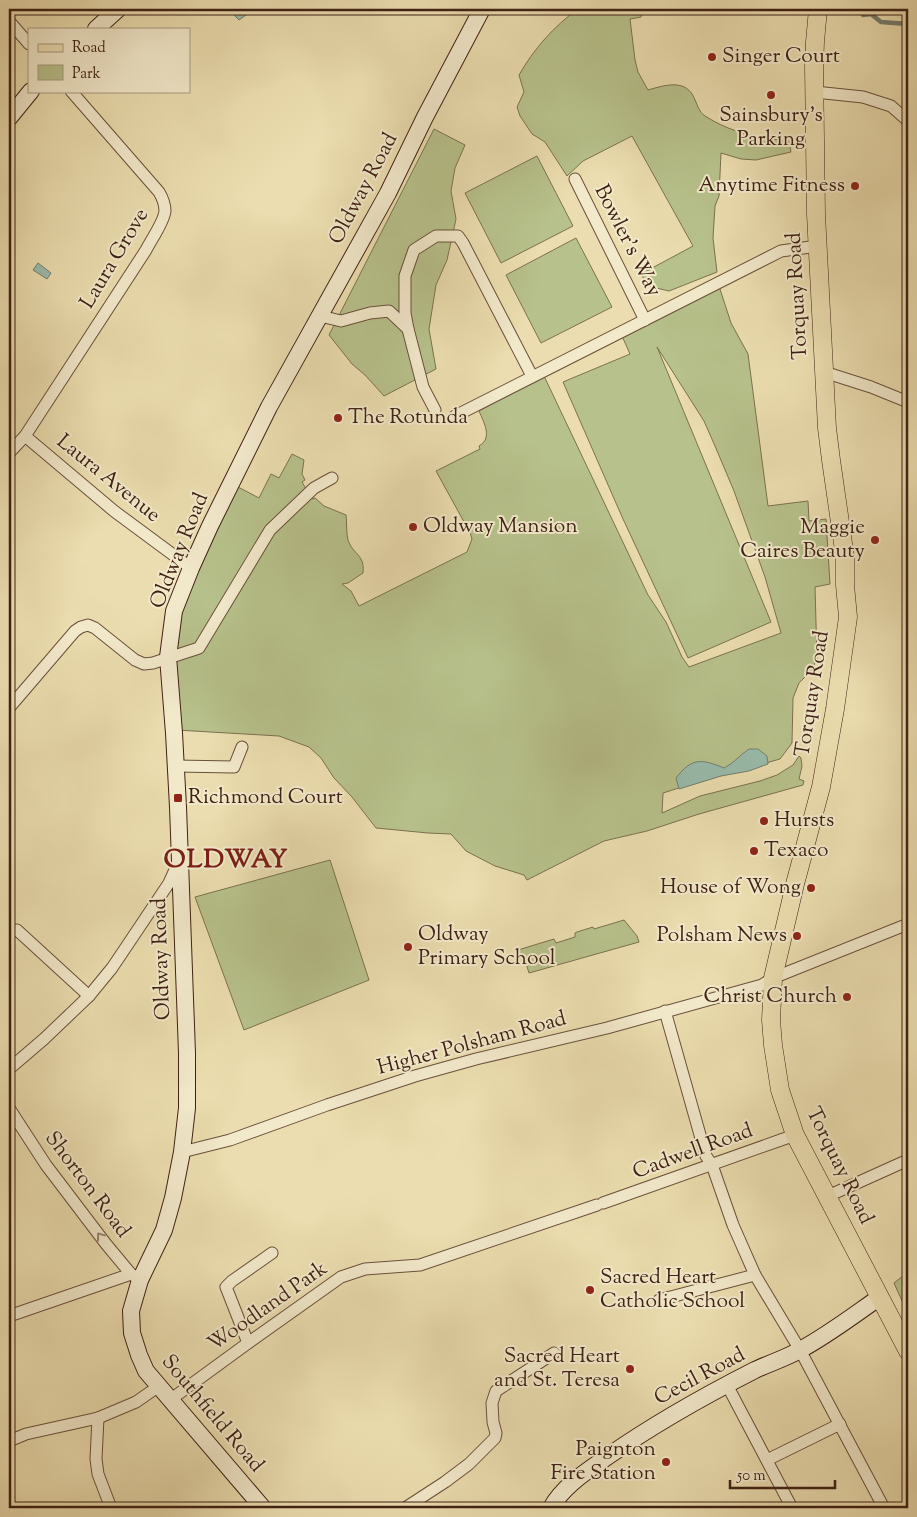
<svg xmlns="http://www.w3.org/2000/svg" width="917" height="1517" viewBox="0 0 917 1517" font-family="'Sorts Mill Goudy',serif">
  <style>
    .green { fill: #b7c18b; stroke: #7b7150 }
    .water { fill: #98bcac; stroke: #747e6f }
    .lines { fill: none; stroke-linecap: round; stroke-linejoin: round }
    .stream { stroke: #747e6f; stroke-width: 4.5 }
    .street-casing { stroke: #6a503b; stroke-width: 13 }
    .secondary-casing { stroke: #3f2114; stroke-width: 18 }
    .primary-casing { stroke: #3f2114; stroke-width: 19 }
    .street { stroke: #f2e9cb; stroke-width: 11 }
    .secondary { stroke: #f2e9cb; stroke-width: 16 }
    .primary { stroke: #ebddaf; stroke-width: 18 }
    .oneway { stroke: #988570 }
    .poi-dot { fill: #8f2418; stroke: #f2e9cb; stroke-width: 2 }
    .labels { text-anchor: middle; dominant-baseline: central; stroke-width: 4; stroke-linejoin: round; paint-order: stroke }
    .poi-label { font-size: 21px; fill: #3f2114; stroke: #f2e9cb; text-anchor: start }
    .street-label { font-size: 21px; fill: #3f2114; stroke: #f2e9cb }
    .district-label { font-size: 26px; font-weight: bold; letter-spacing: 1px; fill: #7a1f14; stroke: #f2e9cb }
  </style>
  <rect width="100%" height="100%" fill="#ebddaf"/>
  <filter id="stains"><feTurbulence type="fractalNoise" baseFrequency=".004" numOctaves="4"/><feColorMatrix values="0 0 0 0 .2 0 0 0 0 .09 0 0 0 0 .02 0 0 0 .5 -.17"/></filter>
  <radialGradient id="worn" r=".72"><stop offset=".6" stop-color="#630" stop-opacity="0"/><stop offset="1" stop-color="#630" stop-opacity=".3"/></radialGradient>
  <g class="green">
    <path d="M578 9H643L641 17 630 19 635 60 638 72 648 90C665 85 687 78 695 100 698 106 699 112 705 116 734 134 756 137 789 141L791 152 756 160 741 159 721 153 719 196 715 206 713 238 717 272 669 291 648 286 641 274 693 246 632 136 583 161 567 176 545 142 532 134 520 116 517 107 524 92 519 75C533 50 554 26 578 9Z"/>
    <polygon points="434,129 465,145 455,168 451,191 456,219 447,260 436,285 429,329 436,369 384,396 365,375 352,364 329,335"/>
    <polygon points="537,156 573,226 501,263 465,193"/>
    <polygon points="576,238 612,307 541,343 506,275"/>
    <path d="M719 286 731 323 748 354 768 506 808 501 809 521 826 519 830 584 815 587 817 659 811 671 799 683 793 698 792 743 780 759 688 785 663 793 662 813 700 796 760 781 777 775 793 765 799 756 801 758 802 766 799 779 804 781 803 785 699 814 647 831 604 841 527 880 524 875 495 866 466 851 451 834 428 833 376 828 352 797 334 778 321 758 309 747 279 736 176 730V611L236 486 259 498 271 474 279 478 292 454 304 460 302 474 305 480 302 482 312 499 315 498 324 506 346 515C347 522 346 532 348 540 353 555 365 554 363 573L348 583 342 584 351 591 359 606 467 552 472 539 468 526 463 520 436 471 480 449 479 446C493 438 484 423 479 411L544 376 648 595 666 622 682 657 689 667 781 633 765 577 734 491 715 446 704 421 657 347 771 622 688 658 623 519 563 382 630 354 622 336Z"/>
    <polygon points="330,860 369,980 244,1030 195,897"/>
    <polygon points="624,920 637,936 639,942 529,973 524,957 521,958 518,950 554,939 556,943 575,937 575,933 577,932 593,927 594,929"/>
    <polygon points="908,1272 908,1314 894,1283"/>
  </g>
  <g class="water">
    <polygon points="228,9 240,9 246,15 239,20"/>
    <polygon points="38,263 51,273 47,279 33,270"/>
    <path d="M749 749H758L767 756 768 764 749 771 721 776 679 789 676 778C692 757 702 759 724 768 734 763 740 755 749 749Z"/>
  </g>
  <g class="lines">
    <polyline class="stream" points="863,15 871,14 881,22 908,24"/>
    <defs>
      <g id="street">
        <polyline points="9,21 29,44"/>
        <polyline points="815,92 863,97 891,106 908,121"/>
        <polyline points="575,179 645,320"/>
        <polyline points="320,316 341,321 370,313 389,311 408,329"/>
        <polyline points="824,372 871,387 908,402"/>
        <polyline points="435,410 423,387 408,329 405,313 405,276 414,250 436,236 458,236 463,243 532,376"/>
        <polyline points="455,416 781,251 818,246"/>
        <polyline points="25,436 114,511 191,568"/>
        <path d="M9 453 25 436 146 250C151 240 164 222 165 211 165 204 162 197 159 192L71 91"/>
        <polyline points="9,708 75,631 81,627 88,625 95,628 135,660 144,664 153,663 199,648 270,530 314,488 332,478"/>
        <polyline points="176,766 234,767 242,747"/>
        <polyline points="17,930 89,996"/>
        <polyline points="665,1011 706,1156 712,1165 733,1225 755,1275 800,1350 884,1508"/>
        <polyline points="9,1069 44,1039 89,996 112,968 169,883 179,861"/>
        <polyline points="9,1108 46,1165 106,1244 131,1274 140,1280"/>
        <polyline points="182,1152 230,1140 327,1105 415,1076 476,1059 607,1028 762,985 773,978 908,924"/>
        <polyline points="828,1196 908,1160"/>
        <polyline points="603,1203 795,1135"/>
        <polyline points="659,1300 755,1275"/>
        <polyline points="9,1316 131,1274"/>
        <polyline points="248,1343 226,1287 232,1281 272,1253"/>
        <polyline points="727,1385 792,1508"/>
        <polyline points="170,1400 248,1343 341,1277 365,1269 420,1265 597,1205"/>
        <polyline points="98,1418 96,1459 98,1474 111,1508"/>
        <polyline points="9,1441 26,1434 98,1418 136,1402 159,1386"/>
        <polyline points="767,1460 840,1424"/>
        <polyline points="405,1508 445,1482 469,1464 495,1438 496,1433 493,1422 492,1403 496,1391 554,1353"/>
      </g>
      <g id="secondary">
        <polyline points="96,29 118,9"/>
        <polyline points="9,118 31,91"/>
        <polyline points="263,1508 146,1371 139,1355 132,1333 131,1311 140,1280 164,1230 173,1198 182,1152 187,1108 187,1053 178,807 174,733 168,657 174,611 191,568 210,526 269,407 388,193 425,117 482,9"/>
        <path d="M551 1508C563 1486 587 1471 607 1457 654 1424 704 1396 755 1370 770 1363 786 1358 800 1350 828 1335 854 1315 880 1297"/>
      </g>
      <polyline id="primary" points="818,9 815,42 814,66 816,214 827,428 831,460 845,557 845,585 848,617 835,709 821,787 795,884 773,978 771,1020 773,1045 780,1090 795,1135 908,1351"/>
    </defs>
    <use href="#street" class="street-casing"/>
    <use href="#secondary" class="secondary-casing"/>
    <use href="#primary" class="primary-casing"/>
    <use href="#street" class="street"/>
    <use href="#secondary" class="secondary"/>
    <use href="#primary" class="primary"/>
  </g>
  <defs><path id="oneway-chevron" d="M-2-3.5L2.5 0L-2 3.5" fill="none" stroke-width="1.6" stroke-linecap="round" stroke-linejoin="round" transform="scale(1.25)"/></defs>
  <use class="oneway" href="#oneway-chevron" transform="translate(100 1236) rotate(-127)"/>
  <g class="poi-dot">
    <circle cx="712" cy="57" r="5"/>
    <circle cx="771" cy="95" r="5"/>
    <circle cx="855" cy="186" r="5"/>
    <circle cx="338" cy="418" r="5"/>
    <circle cx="413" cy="527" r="5"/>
    <circle cx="875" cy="540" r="5"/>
    <rect x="173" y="793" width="10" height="10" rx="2.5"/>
    <circle cx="764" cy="821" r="5"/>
    <circle cx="754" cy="851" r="5"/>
    <circle cx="811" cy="888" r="5"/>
    <circle cx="797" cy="936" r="5"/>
    <circle cx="408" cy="947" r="5"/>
    <circle cx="847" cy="997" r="5"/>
    <circle cx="590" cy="1290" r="5"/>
    <circle cx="630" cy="1369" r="5"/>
    <circle cx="666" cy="1462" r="5"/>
  </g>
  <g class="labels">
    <g class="poi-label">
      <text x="722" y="57">Singer Court</text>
      <text x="771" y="116" text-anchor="middle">Sainsbury's<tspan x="771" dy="24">Parking</tspan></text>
      <text x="845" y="186" text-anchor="end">Anytime Fitness</text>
      <text x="348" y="418">The Rotunda</text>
      <text x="423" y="527">Oldway Mansion</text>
      <text x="865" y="528" text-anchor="end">Maggie<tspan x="865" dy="24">Caires Beauty</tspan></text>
      <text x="188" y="798">Richmond Court</text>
      <text x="774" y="821">Hursts</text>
      <text x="764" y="851">Texaco</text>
      <text x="801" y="888" text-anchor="end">House of Wong</text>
      <text x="418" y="935">Oldway<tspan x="418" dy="24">Primary School</tspan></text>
      <text x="787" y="936" text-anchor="end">Polsham News</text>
      <text x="837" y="997" text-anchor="end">Christ Church</text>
      <text x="600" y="1278">Sacred Heart<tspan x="600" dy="24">Catholic School</tspan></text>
      <text x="620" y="1357" text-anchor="end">Sacred Heart<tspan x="620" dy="24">and St. Teresa</tspan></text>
      <text x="656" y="1450" text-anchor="end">Paignton<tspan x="656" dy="24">Fire Station</tspan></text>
    </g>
    <g class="street-label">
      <text transform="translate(364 189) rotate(-62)">Oldway Road</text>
      <text transform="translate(627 241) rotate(63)">Bowler's Way</text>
      <text transform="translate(115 259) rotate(-59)">Laura Grove</text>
      <text transform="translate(798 296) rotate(-93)">Torquay Road</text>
      <text transform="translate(108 479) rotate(39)">Laura Avenue</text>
      <text transform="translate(180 551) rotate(-68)">Oldway Road</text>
      <text transform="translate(813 694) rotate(-81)">Torquay Road</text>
      <text transform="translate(162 959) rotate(-92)">Oldway Road</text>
      <text transform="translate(472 1044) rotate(-15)">Higher Polsham Road</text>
      <text transform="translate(693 1152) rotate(-20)">Cadwell Road</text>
      <text transform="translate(839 1166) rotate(64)">Torquay Road</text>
      <text transform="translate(87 1185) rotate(53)">Shorton Road</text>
      <text transform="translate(268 1307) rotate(-35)">Woodland Park</text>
      <text transform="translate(700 1377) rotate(-28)">Cecil Road</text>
      <text transform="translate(212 1414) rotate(50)">Southfield Road</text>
    </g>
    <g class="district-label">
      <text x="226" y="860">OLDWAY</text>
    </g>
  </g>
  <rect width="917" height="1517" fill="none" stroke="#ebddaf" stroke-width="30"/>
  <rect x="10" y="10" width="897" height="1497" fill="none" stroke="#3f2114" stroke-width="2.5"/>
  <rect x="15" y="15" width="887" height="1487" fill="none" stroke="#3f2114"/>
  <rect x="28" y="28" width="162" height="65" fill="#f2e9cb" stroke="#aa9982"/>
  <rect x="38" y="44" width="25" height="8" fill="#ebddaf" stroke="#aa9982"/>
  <text x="72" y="52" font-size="15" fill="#3f2114">Road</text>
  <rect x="38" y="65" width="25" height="15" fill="#b7c18b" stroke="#aa9982"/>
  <text x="72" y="78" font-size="15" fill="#3f2114">Park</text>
  <path d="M730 1480v8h105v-8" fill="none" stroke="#3f2114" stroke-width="2.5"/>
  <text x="737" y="1480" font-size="15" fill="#3f2114" stroke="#f2e9cb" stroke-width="4" paint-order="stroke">50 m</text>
  <rect width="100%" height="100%" filter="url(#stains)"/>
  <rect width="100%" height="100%" fill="url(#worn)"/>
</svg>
